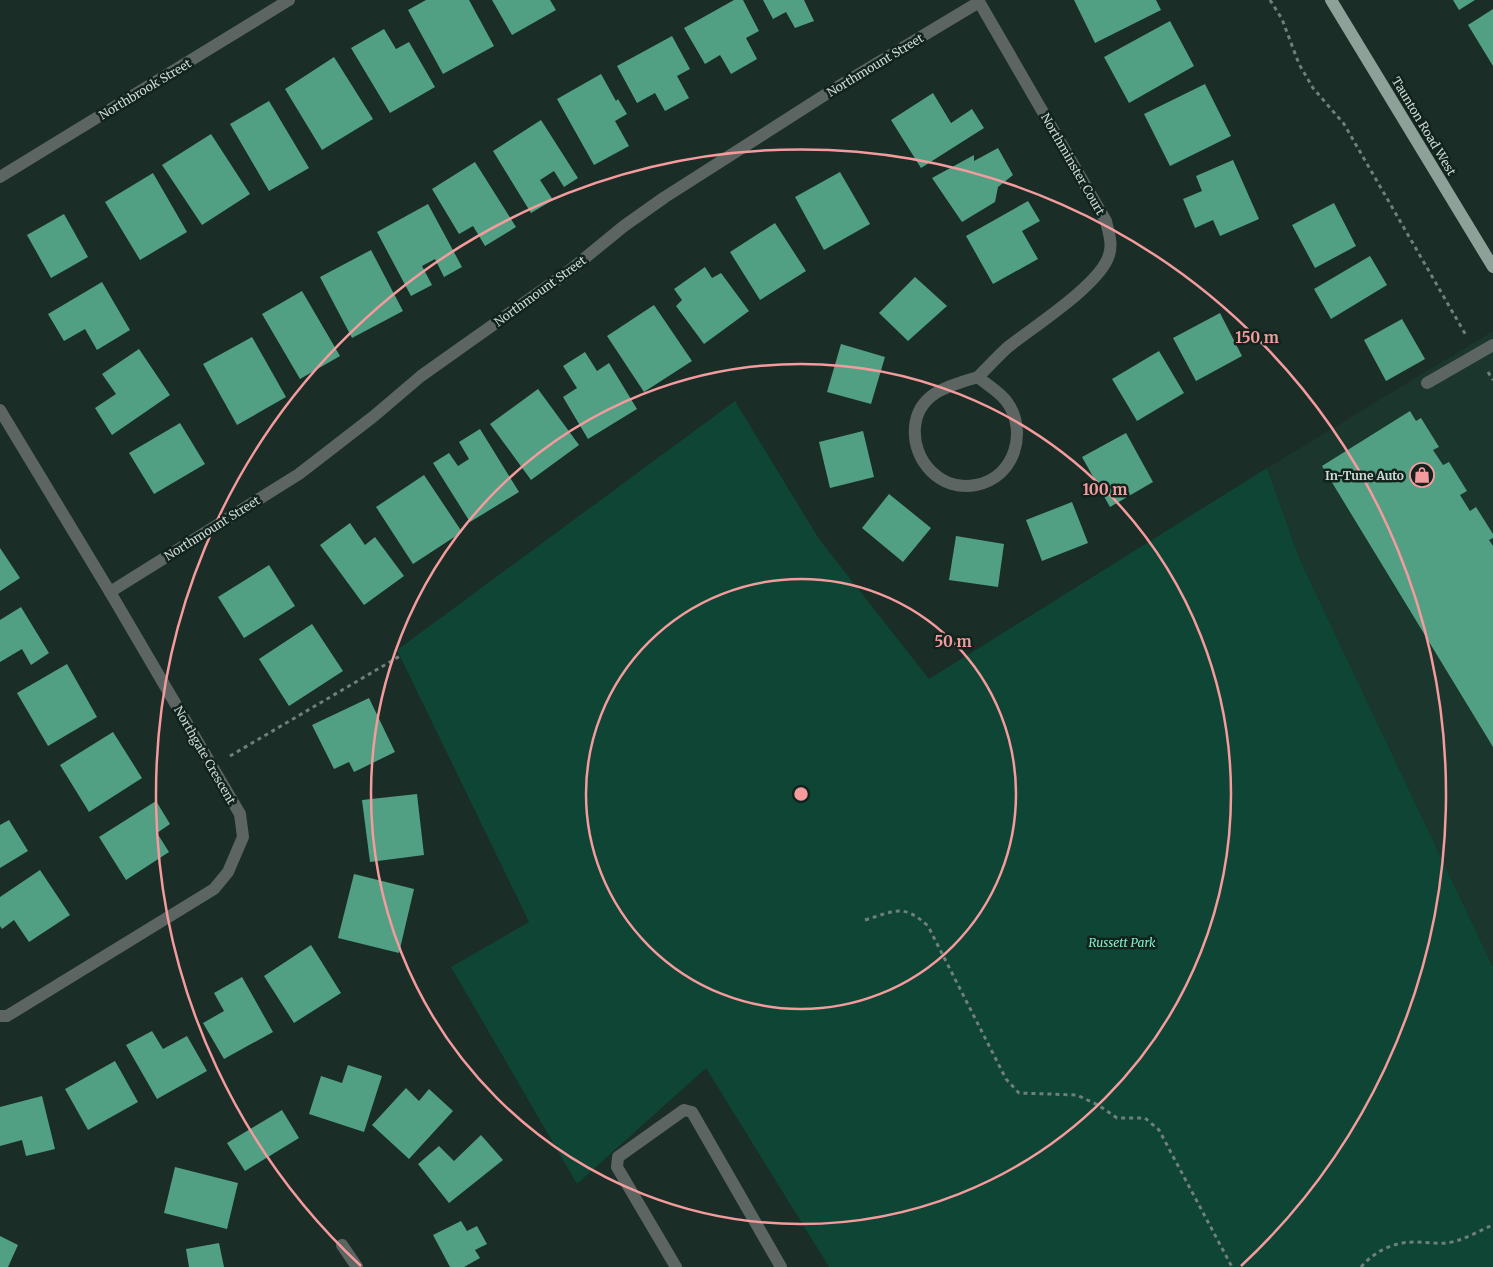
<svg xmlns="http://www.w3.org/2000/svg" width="1493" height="1267" viewBox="0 0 1493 1267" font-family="Merriweather,serif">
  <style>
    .built { fill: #1b362c }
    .green { fill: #0e4534 }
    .building { fill: #52a084 }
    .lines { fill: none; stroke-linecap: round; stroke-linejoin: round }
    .path { stroke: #6f7f79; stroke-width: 3; stroke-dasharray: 4 4; stroke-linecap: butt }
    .minor { stroke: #5c6561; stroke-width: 12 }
    .major { stroke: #8ea199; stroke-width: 12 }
    .ring { fill: none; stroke: #f59b9d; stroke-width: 2.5 }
    .labels { text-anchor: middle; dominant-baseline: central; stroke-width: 5; stroke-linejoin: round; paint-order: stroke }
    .street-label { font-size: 12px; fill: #cdd9d4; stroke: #11231c }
    .poi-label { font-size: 12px; font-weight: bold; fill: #cdd9d4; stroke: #11231c; text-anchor: end }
    .park-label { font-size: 12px; font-style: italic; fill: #80f0c8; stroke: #11231c }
    .centre { fill: #f59b9d; stroke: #11231c; stroke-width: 2.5 }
    .ring-label { font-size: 15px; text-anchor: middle; font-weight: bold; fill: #f59b9d; stroke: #11231c; stroke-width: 5; stroke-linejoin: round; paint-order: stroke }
  </style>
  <rect width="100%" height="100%" fill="#1a2d26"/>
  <polygon class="built" points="1493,331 1493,967 1300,560 1267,468"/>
  <polygon class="green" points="735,401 819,539 929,679 1267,468 1300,560 1493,967 1493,1267 829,1267 706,1068 577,1184 451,967 529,922 397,650"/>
  <g class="building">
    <polygon points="426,0 469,0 494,46 443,74 408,10"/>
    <polygon points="492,0 550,0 556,10 512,35"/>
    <polygon points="734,0 743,0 759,31 746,38 757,59 731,74 720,55 705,64 684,28"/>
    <polygon points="763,0 804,0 814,21 795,28 786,12 773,19"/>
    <polygon points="1074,0 1156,0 1161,10 1095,43"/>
    <polygon points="1453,0 1475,0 1459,10"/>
    <polygon points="1493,9 1493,66 1468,25"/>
    <polygon points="1170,21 1194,66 1129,103 1104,57"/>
    <polygon points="384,29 396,49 409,42 435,87 390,113 351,48"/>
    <polygon points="672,36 690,69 677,76 689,98 665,111 655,93 637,103 617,66"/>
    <polygon points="334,57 373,119 322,150 285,89"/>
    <polygon points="601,74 616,101 618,99 627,114 615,121 629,146 594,165 557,99"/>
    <polygon points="1205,84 1231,136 1170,166 1144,114"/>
    <polygon points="933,93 951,123 972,109 984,128 921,168 891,120"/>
    <polygon points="269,101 309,168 269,191 230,124"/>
    <polygon points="541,120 578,178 564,187 554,171 540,180 553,200 531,213 493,151"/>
    <polygon points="211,134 250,194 202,225 162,165"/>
    <polygon points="998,148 1013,175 998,187 995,202 962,222 932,178 974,155 974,161"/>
    <polygon points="1233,160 1259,219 1220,236 1213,220 1195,228 1183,199 1202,191 1196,176"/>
    <polygon points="475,162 516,227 485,246 473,226 459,234 432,189"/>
    <polygon points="840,172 870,224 824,250 795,197"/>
    <polygon points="153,173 187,232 140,260 105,202"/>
    <polygon points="1028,201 1040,221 1022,231 1038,259 993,284 966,236"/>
    <polygon points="1334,203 1356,246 1315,268 1292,225"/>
    <polygon points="428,204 462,267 444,277 435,259 422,266 432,285 411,296 377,232"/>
    <polygon points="64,214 88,257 51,278 27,235"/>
    <polygon points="775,223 806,271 760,300 730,252"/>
    <polygon points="371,250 403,311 352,338 320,277"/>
    <polygon points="1370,256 1387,285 1331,319 1314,289"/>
    <polygon points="705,267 712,278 721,273 749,311 704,344 676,306 682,300 674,289"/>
    <polygon points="915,277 947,306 908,341 879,313"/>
    <polygon points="102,282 130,330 97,350 85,329 64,341 48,314"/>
    <polygon points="302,291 340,356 300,379 262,314"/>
    <polygon points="654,305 692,361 644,392 607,336"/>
    <polygon points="1220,313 1242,356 1196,381 1173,338"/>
    <polygon points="1402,319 1425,359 1386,381 1364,340"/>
    <polygon points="252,337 286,397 237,425 203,364"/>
    <polygon points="841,344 885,357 871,404 827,392"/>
    <polygon points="139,349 170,395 112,435 95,408 116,394 102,374"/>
    <polygon points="1159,351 1184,393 1137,421 1112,379"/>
    <polygon points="585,352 597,371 609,363 637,409 588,439 563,397 577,388 563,366"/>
    <polygon points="538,389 579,445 531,480 490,424"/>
    <polygon points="1410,411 1416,421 1421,418 1439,447 1433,450 1443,465 1449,462 1467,491 1460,495 1470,511 1476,507 1493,534 1493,538 1489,540 1493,546 1493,747 1322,466"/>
    <polygon points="180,423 205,464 154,494 129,453"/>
    <polygon points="480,429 519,492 470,522 433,463 449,453 458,466 469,459 459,442"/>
    <polygon points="863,431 874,477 830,488 819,442"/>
    <polygon points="1126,433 1153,482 1110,507 1082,457"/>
    <polygon points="424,475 462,532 413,564 376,507"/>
    <polygon points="889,494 931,528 903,562 862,528"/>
    <polygon points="1072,502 1088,543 1042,561 1026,520"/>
    <polygon points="350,523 365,545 375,537 404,576 364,605 320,545"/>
    <polygon points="956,536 1004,544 998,587 949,580"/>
    <polygon points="0,548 20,578 0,591"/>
    <polygon points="269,565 295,606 244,638 218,597"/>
    <polygon points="21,607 49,653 31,665 22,649 0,662 0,620"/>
    <polygon points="312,624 343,671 289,706 259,659"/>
    <polygon points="67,664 97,717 48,746 17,693"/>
    <polygon points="369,698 395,752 354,772 349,762 334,769 312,725"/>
    <polygon points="113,732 142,778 89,812 60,765"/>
    <polygon points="417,794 424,855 370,862 362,800"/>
    <polygon points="156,801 170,824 157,833 169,852 126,880 99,837"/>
    <polygon points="9,820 28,851 0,868 0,825"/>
    <polygon points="40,870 70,915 29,942 14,920 2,929 0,926 0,897"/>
    <polygon points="354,874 414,889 399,953 338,938"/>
    <polygon points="311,945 341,993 294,1023 264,976"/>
    <polygon points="242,977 273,1032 224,1059 203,1023 224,1011 214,993"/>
    <polygon points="152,1031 163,1049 187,1036 207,1071 157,1099 126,1045"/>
    <polygon points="115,1061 138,1102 88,1130 65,1089"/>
    <polygon points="348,1065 382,1076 364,1132 309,1114 321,1076 342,1083"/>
    <polygon points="406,1088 419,1101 429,1089 453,1111 409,1159 372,1125"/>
    <polygon points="42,1096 55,1149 26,1156 22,1140 0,1146 0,1107"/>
    <polygon points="282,1110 299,1138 245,1171 227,1143"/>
    <polygon points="481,1135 503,1160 449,1203 418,1164 439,1146 454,1161"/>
    <polygon points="175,1167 238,1183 227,1229 164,1213"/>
    <polygon points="461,1221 467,1231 477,1226 487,1244 475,1250 480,1258 464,1267 450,1267 433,1235"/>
    <polygon points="0,1236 18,1245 8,1267 0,1267"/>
    <polygon points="219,1243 224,1267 189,1267 186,1249"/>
  </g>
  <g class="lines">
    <g class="path">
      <polyline points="1270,0 1282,19 1299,64 1313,88 1344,124 1467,337"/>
      <polyline points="1488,372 1493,380"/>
      <polyline points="230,756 400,656"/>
      <path d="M865 920C895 911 903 903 928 926L1006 1079 1019 1093 1077 1095 1098 1105 1117 1118H1145L1159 1130 1232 1267"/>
      <path d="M1361 1267C1375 1251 1393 1242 1415 1242 1425 1242 1436 1244 1446 1243 1463 1241 1478 1231 1493 1225"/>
    </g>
    <g class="minor">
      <path d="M978 0 1106 221C1108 231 1113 243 1109 255 1101 284 1033 327 1008 347 998 356 988 367 978 377 987 385 1000 392 1007 402 1028 431 1015 478 976 485 941 492 912 461 915 427 918 392 951 385 978 377"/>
      <polyline points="0,177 289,0"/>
      <polyline points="1427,383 1493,345"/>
      <polyline points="0,410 110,592 240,814 243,837 228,872 214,889 7,1016 0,1016"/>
      <polyline points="110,592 299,474 374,416 421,376 569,271 624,226 665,197 831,91 979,2"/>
      <polyline points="342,1245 357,1267"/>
      <polyline points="676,1267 617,1167 618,1157 684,1110 692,1112 781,1267"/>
    </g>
    <polyline class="major" points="1331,0 1493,267"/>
  </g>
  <g class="ring">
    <circle cx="801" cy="794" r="215"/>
    <circle cx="801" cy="794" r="430"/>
    <path d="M361 1266A645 645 0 1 1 1241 1266"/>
  </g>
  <defs>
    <symbol id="shop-ring" viewBox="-11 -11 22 22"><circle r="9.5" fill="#11231c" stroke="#f59b9d" stroke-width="1.5"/><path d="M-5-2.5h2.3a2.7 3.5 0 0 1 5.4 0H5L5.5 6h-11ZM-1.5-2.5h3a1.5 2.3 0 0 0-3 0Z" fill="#f59b9d"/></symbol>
  </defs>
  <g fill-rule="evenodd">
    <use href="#shop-ring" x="1408" y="461" width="28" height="28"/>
  </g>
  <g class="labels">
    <g class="street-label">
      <text transform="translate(875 65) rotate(-31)">Northmount Street</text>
      <text transform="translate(145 89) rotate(-31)">Northbrook Street</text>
      <text transform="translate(1424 126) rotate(59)">Taunton Road West</text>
      <text transform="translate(1073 164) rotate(60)">Northminster Court</text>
      <text transform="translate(540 291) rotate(-36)">Northmount Street</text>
      <text transform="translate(212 528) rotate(-32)">Northmount Street</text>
      <text transform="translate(205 755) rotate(60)">Northgate Crescent</text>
    </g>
    <g class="poi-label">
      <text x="1404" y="475">In-Tune Auto</text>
    </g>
    <g class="park-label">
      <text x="1122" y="942">Russett Park</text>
    </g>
  </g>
  <circle cx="801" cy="794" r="8" class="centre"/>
  <g class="ring-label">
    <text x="1257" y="343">150 m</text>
    <text x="1105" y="495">100 m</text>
    <text x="953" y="647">50 m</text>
  </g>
</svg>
